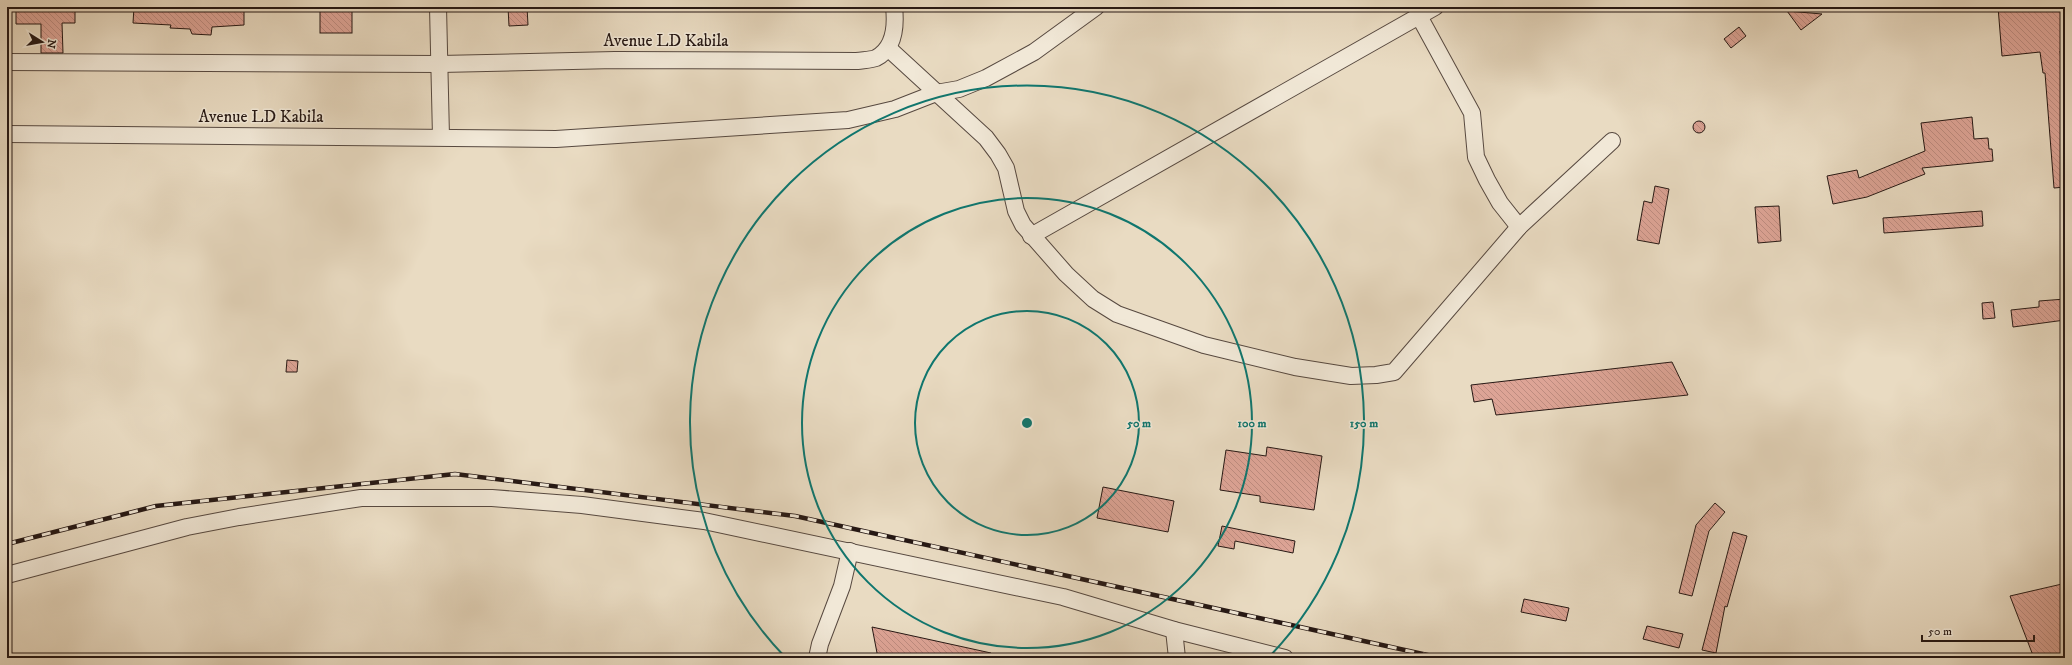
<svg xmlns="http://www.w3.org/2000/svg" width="2072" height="665" viewBox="0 0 2072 665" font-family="'IM FELL DW Pica',serif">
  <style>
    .building { fill: url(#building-back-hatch); stroke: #261814 }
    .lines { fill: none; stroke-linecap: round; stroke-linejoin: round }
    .minor-casing { stroke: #574940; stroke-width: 18 }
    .minor { stroke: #f1e8d7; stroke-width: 16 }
    .rail-casing { stroke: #261814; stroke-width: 4.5 }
    .rail { stroke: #f1e8d7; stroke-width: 3; stroke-dasharray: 9; stroke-linecap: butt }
    .ring { fill: none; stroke: #0f766e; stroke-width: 2 }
    .labels { text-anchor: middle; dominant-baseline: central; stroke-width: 3; stroke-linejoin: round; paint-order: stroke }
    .street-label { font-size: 17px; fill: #261814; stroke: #f1e8d7 }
    .centre { fill: #0f766e; stroke: #f1e8d7; stroke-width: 2 }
    .ring-label { font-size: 12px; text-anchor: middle; font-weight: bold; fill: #0f766e; stroke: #f1e8d7; stroke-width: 3; stroke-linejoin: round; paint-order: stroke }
  </style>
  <defs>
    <pattern id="building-back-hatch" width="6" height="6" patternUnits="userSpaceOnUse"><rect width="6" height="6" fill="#dda496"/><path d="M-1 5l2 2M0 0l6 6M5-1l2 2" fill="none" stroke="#be8c80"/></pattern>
  </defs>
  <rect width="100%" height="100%" fill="#e9dbc2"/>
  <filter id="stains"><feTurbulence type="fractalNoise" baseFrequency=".005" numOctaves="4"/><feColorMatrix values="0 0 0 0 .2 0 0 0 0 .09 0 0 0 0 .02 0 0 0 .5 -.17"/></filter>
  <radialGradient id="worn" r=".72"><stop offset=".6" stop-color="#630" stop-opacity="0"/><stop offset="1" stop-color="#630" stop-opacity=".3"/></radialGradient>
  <g class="building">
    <polygon points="16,7 75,7 75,23 62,23 63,53 41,53 41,24 16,24"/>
    <polygon points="134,7 213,7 213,10 244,9 244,25 212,27 211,35 192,34 190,29 170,28 171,25 133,23"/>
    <rect x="320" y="7" width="32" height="26"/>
    <polygon points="508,7 527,7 528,25 509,26"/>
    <polygon points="1998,7 2065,7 2065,50 2060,51 2063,74 2065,74 2065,187 2054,188 2045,73 2043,73 2040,52 2002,56"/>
    <polygon points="1787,11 1822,14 1801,30"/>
    <polygon points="1739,27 1746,36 1731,48 1724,39"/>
    <polygon points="1972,117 1974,139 1988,138 1989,149 1992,149 1993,161 1922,168 1925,174 1867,197 1833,204 1827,176 1857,170 1859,178 1925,151 1921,123"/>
    <circle cx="1699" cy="127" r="6"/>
    <polygon points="1655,186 1669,189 1659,244 1637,240 1644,201 1652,203"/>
    <polygon points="1779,206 1781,241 1758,243 1755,207"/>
    <polygon points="1982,211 1983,226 1884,233 1883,218"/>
    <polygon points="2065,299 2065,320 2013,327 2011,310 2039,307 2039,301"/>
    <polygon points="1993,302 1995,318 1983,319 1982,303"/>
    <polygon points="287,360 298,361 297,372 286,372"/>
    <polygon points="1672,362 1688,395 1496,415 1492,399 1474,402 1471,385"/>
    <polygon points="1267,447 1322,456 1314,510 1260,502 1260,496 1220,490 1226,450 1266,456"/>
    <polygon points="1103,487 1174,501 1168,532 1097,518"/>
    <polygon points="1715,503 1725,512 1709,531 1692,596 1679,593 1696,525"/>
    <polygon points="1222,526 1295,541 1293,553 1235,541 1234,549 1218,546"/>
    <polygon points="1733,532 1747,536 1727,607 1725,606 1716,653 1702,650"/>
    <polygon points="2062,584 2065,592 2065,658 2034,658 2010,596"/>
    <polygon points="1524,599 1569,608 1566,621 1521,612"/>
    <polygon points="1647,626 1683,634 1679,648 1643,639"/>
    <polygon points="872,627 991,653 991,658 878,658"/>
  </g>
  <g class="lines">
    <defs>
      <g id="minor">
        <polyline points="438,7 441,137"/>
        <polyline points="1419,16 1472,113 1476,157 1487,180 1500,203 1519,227"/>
        <polyline points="888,48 986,138 998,154 1006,168 1016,211 1023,225 1066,274 1093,299 1117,314 1204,345 1295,367 1351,376 1376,375 1394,372 1519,227 1612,141"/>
        <path d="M7 62 440 64 615 60 857 61C863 60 871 60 876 58 895 48 896 25 894 7"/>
        <polyline points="7,134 556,139 848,120 895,109 936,93 959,89 986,78 1034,52 1096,7"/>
        <polyline points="1031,236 1435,7"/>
        <polyline points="7,575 187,527 239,517 361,498 492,498 582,505 704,521 1063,597 1174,630 1285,658"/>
        <polyline points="1174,630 1177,658"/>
        <polyline points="817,658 820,644 842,586 850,551"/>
      </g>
    </defs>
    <use href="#minor" class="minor-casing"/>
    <use href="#minor" class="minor"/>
    <defs>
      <polyline id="rail" points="7,544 156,506 455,474 795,516 1441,658"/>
    </defs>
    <use href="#rail" class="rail-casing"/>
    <use href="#rail" class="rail"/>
  </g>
  <g class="ring">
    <circle cx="1027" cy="423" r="112"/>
    <circle cx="1027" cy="423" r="225"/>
    <path d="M785 657A337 337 0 1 1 1269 657"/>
  </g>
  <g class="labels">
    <g class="street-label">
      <text x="666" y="41">Avenue LD Kabila</text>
      <text x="261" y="117">Avenue LD Kabila</text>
    </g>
  </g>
  <circle cx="1027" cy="423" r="6" class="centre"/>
  <g class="ring-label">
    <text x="1139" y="427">50 m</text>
    <text x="1252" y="427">100 m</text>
    <text x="1364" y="427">150 m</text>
  </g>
  <rect width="2072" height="665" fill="none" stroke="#e9dbc2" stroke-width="24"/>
  <rect x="8" y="8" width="2056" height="649" fill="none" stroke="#261814" stroke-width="2"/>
  <rect x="12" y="12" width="2048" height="641" fill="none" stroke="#261814"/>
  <g transform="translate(42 42) rotate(101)" stroke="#f1e8d7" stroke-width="3" paint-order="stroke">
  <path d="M0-3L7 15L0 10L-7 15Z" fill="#261814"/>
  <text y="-6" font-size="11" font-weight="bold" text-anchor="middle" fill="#261814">N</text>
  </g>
  <path d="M1922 635v6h112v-6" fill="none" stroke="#261814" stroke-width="2"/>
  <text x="1928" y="635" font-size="12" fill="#261814" stroke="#f1e8d7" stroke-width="3" paint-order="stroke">50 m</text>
  <rect width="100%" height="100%" filter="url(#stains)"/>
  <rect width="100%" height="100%" fill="url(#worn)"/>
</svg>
